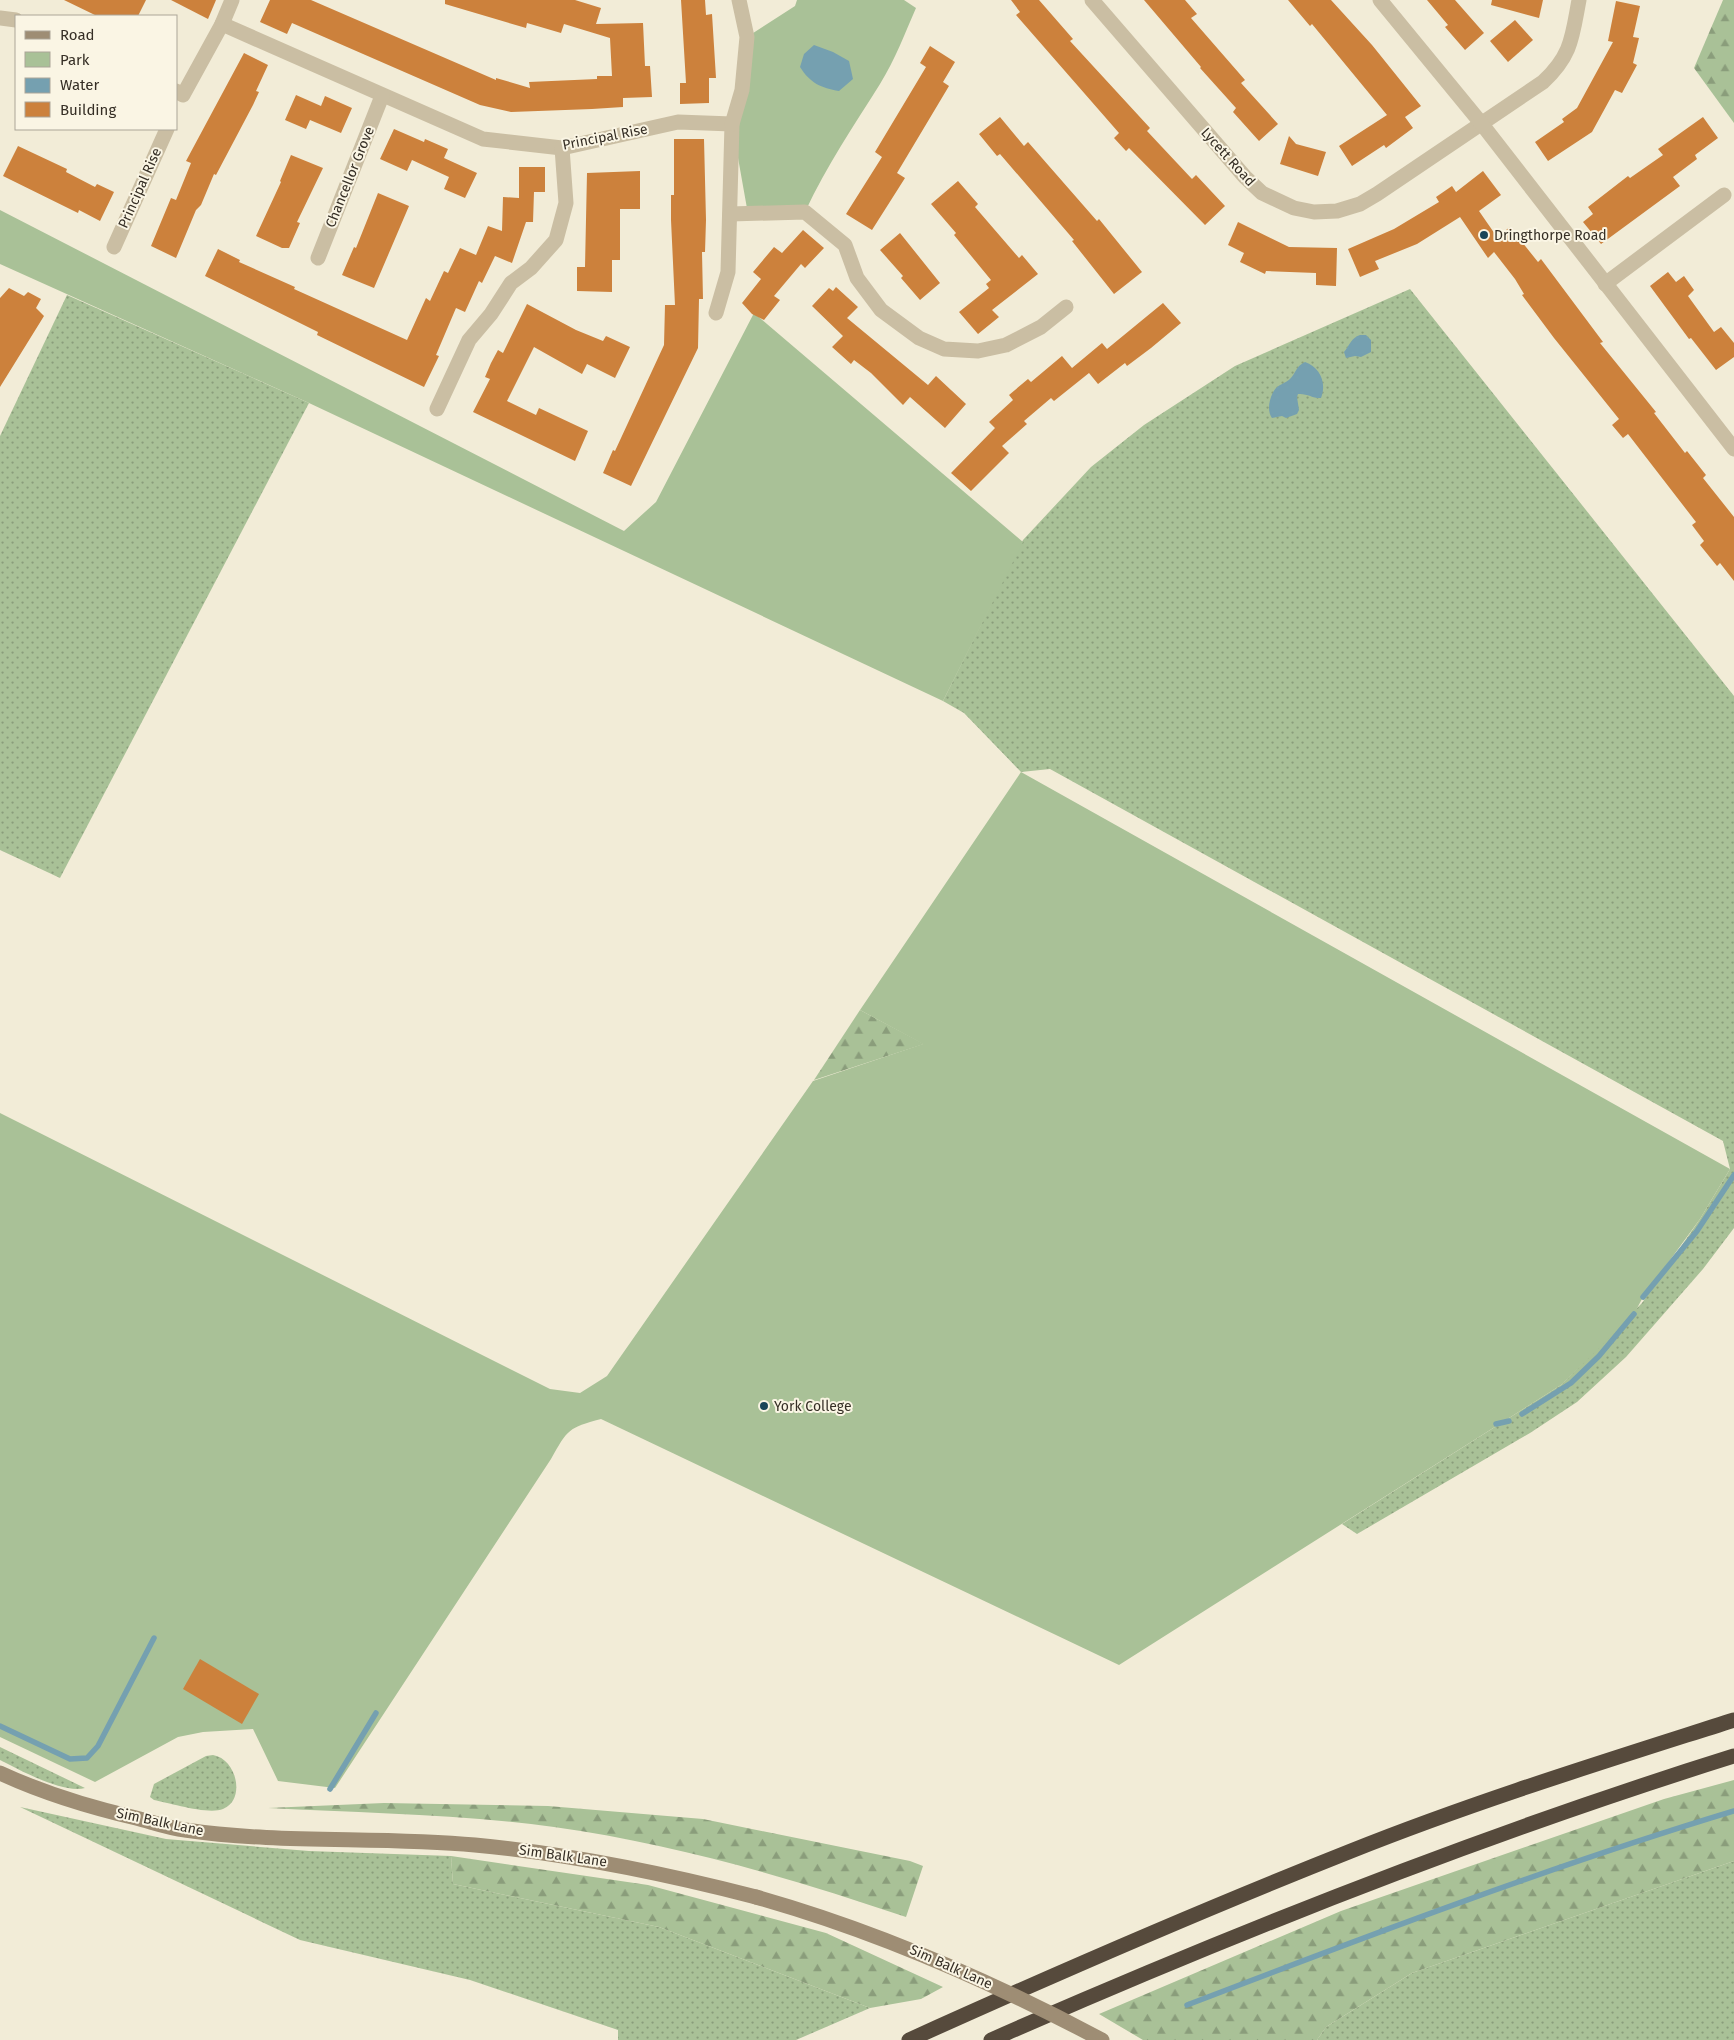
<svg xmlns="http://www.w3.org/2000/svg" width="1734" height="2040" viewBox="0 0 1734 2040" font-family="'Fira Sans',sans-serif">
  <style>
    .grass { fill: url(#grass-dots) }
    .forest { fill: url(#forest-firs) }
    .park { fill: #a9c197 }
    .water { fill: #75a0b0 }
    .lines { fill: none; stroke-linecap: round; stroke-linejoin: round }
    .stream { stroke: #75a0b0; stroke-width: 5.5 }
    .building { fill: #cc813c }
    .street { stroke: #cabea3; stroke-width: 15 }
    .secondary { stroke: #9e8d74; stroke-width: 15 }
    .highway { stroke: #564a3c; stroke-width: 15 }
    .secondary-bridge { stroke: #9e8d74; stroke-width: 15 }
    .poi-dot { fill: #194558; stroke: #faf5e4; stroke-width: 2 }
    .labels { text-anchor: middle; dominant-baseline: central; stroke-width: 4; stroke-linejoin: round; paint-order: stroke }
    .street-label { font-size: 14px; fill: #352e25; stroke: #faf5e4 }
    .poi-label { font-size: 14px; fill: #352e25; stroke: #faf5e4; text-anchor: start }
  </style>
  <defs>
    <pattern id="grass-dots" width="8" height="8" patternUnits="userSpaceOnUse" patternTransform="scale(1.25)"><rect width="8" height="8" fill="#a9c197"/><path d="M2 2h.1M6 6h.1" fill="none" stroke="#8a9d7b" stroke-width="1.8" stroke-linecap="round"/></pattern>
    <pattern id="forest-firs" width="22" height="20" patternUnits="userSpaceOnUse" patternTransform="scale(1.25)"><rect width="22" height="20" fill="#a9c197"/><path d="M5 1l3.5 6h-7zM16 11l3.5 6h-7z" fill="#8a9d7b"/></pattern>
  </defs>
  <rect width="100%" height="100%" fill="#f2ecd7"/>
  <g class="grass">
    <polygon points="1410,289 1734,696 1734,1228 1703,1269 1626,1357 1577,1402 1530,1433 1357,1534 1342,1524 1561,1385 1642,1303 1700,1219 1730,1169 1723,1141 1050,769 1021,772 964,713 943,701 1023,540 1091,467 1144,425 1235,366"/>
    <polygon points="67,295 309,403 60,878 0,850 0,436"/>
    <path d="M0 1747 85 1788C63 1794 20 1770 0 1760Z"/>
    <path d="M213 1755C237 1759 246 1800 223 1809 208 1815 170 1803 154 1800L150 1797 154 1784 206 1756Z"/>
    <polygon points="20,1807 166,1839 309,1851 451,1856 453,1884 659,1927 870,2008 796,2040 618,2040 618,2030 470,1980 300,1940"/>
    <polygon points="1734,1861 1734,2040 1317,2040 1326,2027 1412,1973"/>
  </g>
  <g class="forest">
    <polygon points="1723,0 1734,0 1734,123 1694,68"/>
    <polygon points="860,1010 924,1044 814,1080"/>
    <polygon points="1734,1780 1734,1861 1412,1973 1326,2027 1317,2040 1143,2040 1099,2014 1341,1911 1664,1799"/>
    <path d="M384 1803 548 1806 703 1819 910 1861 923 1866 906 1917C791 1878 675 1844 554 1827 459 1814 363 1813 268 1808Z"/>
    <polygon points="451,1856 648,1885 826,1933 943,1987 921,1999 870,2008 659,1927 453,1884"/>
  </g>
  <g class="park">
    <path d="M797 0H904L916 8C905 33 895 60 880 84 853 127 827 165 805 212L748 214 732 124 747 37 795 6Z"/>
    <polygon points="0,210 624,531 656,502 754,313 1023,542 943,701 309,403 0,264"/>
    <path d="M1021 772 1730 1169 1700 1219 1643 1297 1634 1314 1561 1385 1119 1665 601 1419C568 1428 568 1429 551 1459L335 1788 278 1781 253 1729 203 1732 178 1737 95 1782 0 1737V1113L550 1389 580 1393 607 1376 813 1081 923 1044 860 1010Z"/>
  </g>
  <g class="water">
    <path d="M814 45 833 52 849 61 853 79 839 91C821 88 810 83 800 67L804 54Z"/>
    <path d="M1360 335H1366L1371 340V352L1361 357 1355 356 1346 358 1344 352C1350 345 1351 338 1360 335Z"/>
    <path d="M1305 362C1320 367 1327 383 1321 398 1314 399 1307 393 1298 394L1297 397 1299 410 1297 414 1286 418 1282 416 1272 418C1266 410 1270 395 1276 388 1280 384 1286 383 1290 379 1296 373 1296 366 1305 362Z"/>
  </g>
  <g class="lines">
    <g class="stream">
      <polyline points="1643,1297 1697,1231 1734,1175"/>
      <polyline points="1522,1414 1571,1383 1599,1356 1634,1314"/>
      <polyline points="1496,1424 1509,1421"/>
      <polyline points="0,1726 70,1759 87,1758 98,1746 154,1638"/>
      <polyline points="330,1789 376,1713"/>
      <path d="M1187 2005C1367 1936 1549 1867 1734 1811"/>
    </g>
  </g>
  <g class="building">
    <polygon points="64,0 146,0 138,16 97,16"/>
    <polygon points="171,0 216,0 208,19"/>
    <polygon points="270,0 311,0 496,80 496,78 530,88 529,82 597,79 597,76 612,76 610,38 564,24 561,33 527,23 526,28 445,4 445,0 575,0 601,8 596,24 643,23 645,66 650,66 652,97 623,98 623,107 592,109 511,112 480,105 292,23 287,34 260,22"/>
    <polygon points="681,0 705,0 706,15 712,14 716,78 709,78 709,103 680,104 680,83 686,83"/>
    <polygon points="1011,0 1039,0 1073,39 1070,41 1150,128 1147,131 1192,179 1196,175 1225,206 1205,225 1129,148 1126,151 1114,138 1119,133 1016,15 1020,12"/>
    <polygon points="1144,0 1185,0 1197,14 1191,18 1245,80 1241,83 1278,124 1259,141 1233,112 1236,108 1200,68 1201,67"/>
    <polygon points="1288,0 1331,0 1372,45 1421,106 1405,117 1413,128 1386,148 1384,145 1352,166 1339,146 1387,115 1312,24 1310,26"/>
    <polygon points="1427,0 1455,0 1484,33 1465,50 1445,27 1448,25"/>
    <polygon points="1492,0 1543,0 1539,18 1491,5"/>
    <polygon points="1616,1 1640,6 1633,37 1639,38 1633,63 1637,65 1622,93 1615,90 1592,132 1548,161 1535,142 1564,122 1562,119 1577,108 1613,42 1608,41"/>
    <polygon points="1515,20 1533,40 1508,62 1490,41"/>
    <polygon points="930,46 955,62 943,82 949,86 897,173 905,178 872,230 846,214 882,157 875,152 926,67 920,63"/>
    <polygon points="244,53 268,65 256,91 259,92 253,105 216,175 214,174 201,205 196,210 176,258 151,246 171,198 176,200 191,163 186,161"/>
    <polygon points="296,95 321,106 325,96 352,108 341,133 310,120 306,129 285,120"/>
    <polygon points="1000,117 1024,146 1028,142 1097,221 1099,219 1142,272 1114,294 1072,241 1074,240 1000,154 997,156 979,134"/>
    <polygon points="1703,117 1718,138 1695,155 1697,159 1673,177 1680,186 1601,244 1583,222 1593,214 1588,207 1628,176 1630,178 1663,155 1658,149"/>
    <polygon points="394,129 424,142 425,139 448,149 444,158 477,173 465,198 444,189 449,177 412,160 407,171 380,159"/>
    <polygon points="1289,136 1296,144 1326,152 1318,176 1280,164"/>
    <polygon points="674,139 704,139 706,220 705,252 702,252 703,299 699,299 698,348 631,486 603,473 613,450 615,451 664,345 665,305 675,305 671,220 671,195 674,195"/>
    <polygon points="18,146 67,169 66,172 95,187 97,184 114,192 100,221 79,210 78,213 3,176"/>
    <polygon points="291,155 323,168 297,222 300,223 289,248 282,248 256,236 281,182 280,181"/>
    <polygon points="519,167 545,167 545,192 534,192 533,222 526,222 512,263 495,256 482,283 479,281 465,312 456,308 436,355 439,356 424,387 317,335 318,332 205,276 218,249 240,260 239,262 295,287 294,289 407,340 426,298 430,301 444,271 448,273 460,248 476,255 488,226 502,231 503,197 519,198"/>
    <polygon points="640,171 640,209 620,209 620,260 612,260 612,292 577,291 577,267 585,267 587,173"/>
    <polygon points="1483,171 1501,195 1479,211 1497,237 1510,227 1538,262 1541,259 1603,342 1600,343 1656,412 1654,413 1685,453 1687,451 1706,475 1703,478 1734,517 1734,581 1720,563 1717,566 1700,545 1704,541 1692,525 1696,522 1628,434 1623,438 1612,425 1619,419 1554,338 1522,295 1524,294 1515,279 1494,252 1488,258 1460,217 1417,244 1375,261 1379,269 1360,277 1348,249 1394,229 1439,202 1436,197 1452,186 1456,192"/>
    <polygon points="958,181 978,204 975,207 1019,258 1022,255 1038,274 992,310 999,317 978,334 959,312 989,288 986,284 991,280 954,235 956,233 931,204"/>
    <polygon points="378,193 409,206 374,288 342,275 354,247 356,248"/>
    <polygon points="1238,222 1289,247 1337,248 1336,286 1316,285 1316,273 1266,271 1265,274 1240,262 1244,253 1228,245"/>
    <polygon points="803,230 824,248 805,268 801,264 774,296 780,300 764,320 752,314 742,303 761,279 753,272 774,247 782,253"/>
    <polygon points="900,233 940,283 920,300 901,278 903,276 880,250"/>
    <polygon points="1668,272 1676,282 1684,276 1694,290 1688,296 1714,332 1721,327 1734,343 1734,357 1716,370 1691,338 1689,339 1650,286"/>
    <polygon points="836,287 858,307 847,318 928,385 936,376 966,404 945,428 910,397 903,405 871,373 854,360 851,364 832,347 843,336 812,306 829,288 833,291"/>
    <polygon points="9,288 24,296 28,292 41,299 36,308 44,316 0,387 0,298"/>
    <polygon points="1163,303 1181,323 1151,348 1127,366 1125,363 1098,384 1089,373 1054,401 1051,398 1024,421 1027,424 1002,446 1009,453 971,491 951,473 995,428 989,422 1013,400 1009,395 1028,379 1031,382 1062,356 1072,368 1102,343 1107,349"/>
    <polygon points="527,304 576,330 603,341 606,336 630,347 615,378 587,364 582,374 534,347 507,401 536,415 539,408 588,431 575,461 473,412 490,379 485,377 491,363 498,350 503,353"/>
    <polygon points="200,1659 259,1694 242,1724 183,1689"/>
  </g>
  <g class="lines">
    <g class="street">
      <path d="M1092 0 1245 177 1262 193 1294 208 1314 212 1337 211 1360 204 1377 194 1543 82C1572 55 1572 37 1579 0"/>
      <polyline points="1380,0 1481,123 1734,449"/>
      <polyline points="0,18 16,20"/>
      <polyline points="222,24 483,139 562,148 678,122 732,124 728,272 716,313"/>
      <polyline points="176,91 183,95 222,24 232,0"/>
      <polyline points="732,124 742,90 747,37 739,0"/>
      <polyline points="730,214 805,212 845,245 857,278 881,310 919,338 944,349 978,351 1006,345 1041,327 1066,307"/>
      <polyline points="114,247 167,129"/>
      <polyline points="318,258 382,96"/>
      <polyline points="1605,284 1724,195"/>
      <polyline points="437,409 469,340 491,314 511,283 531,268 556,240 566,203 562,148"/>
    </g>
    <path class="secondary" d="M0 1773C43 1793 89 1807 136 1818 152 1822 168 1828 185 1830 280 1844 379 1836 475 1845 571 1854 663 1873 756 1897"/>
    <g class="highway">
      <path d="M909 2040C1055 1974 1202 1910 1351 1851 1476 1801 1606 1761 1734 1720"/>
      <path d="M991 2040C1234 1933 1481 1835 1734 1756"/>
    </g>
    <path class="secondary-bridge" d="M756 1897C877 1931 991 1981 1102 2040"/>
  </g>
  <g class="poi-dot">
    <circle cx="1484" cy="235" r="5"/>
    <circle cx="764" cy="1406" r="5"/>
  </g>
  <g class="labels">
    <g class="street-label">
      <text transform="translate(605 137) rotate(-11)">Principal Rise</text>
      <text transform="translate(1228 157) rotate(48)">Lycett Road</text>
      <text transform="translate(350 177) rotate(-68)">Chancellor Grove</text>
      <text transform="translate(140 188) rotate(-66)">Principal Rise</text>
      <text transform="translate(160 1822) rotate(12)">Sim Balk Lane</text>
      <text transform="translate(563 1856) rotate(8)">Sim Balk Lane</text>
      <text transform="translate(951 1967) rotate(24)">Sim Balk Lane</text>
    </g>
    <g class="poi-label">
      <text x="1494" y="235">Dringthorpe Road</text>
      <text x="774" y="1406">York College</text>
    </g>
  </g>
  <rect x="15" y="15" width="162" height="115" fill="#faf5e4" stroke="#aba598"/>
  <rect x="25" y="31" width="25" height="8" fill="#9e8d74" stroke="#aba598"/>
  <text x="60" y="40" font-size="15" fill="#352e25">Road</text>
  <rect x="25" y="52" width="25" height="15" fill="#a9c197" stroke="#aba598"/>
  <text x="60" y="65" font-size="15" fill="#352e25">Park</text>
  <rect x="25" y="78" width="25" height="15" fill="#75a0b0" stroke="#aba598"/>
  <text x="60" y="90" font-size="15" fill="#352e25">Water</text>
  <rect x="25" y="102" width="25" height="15" fill="#cc813c" stroke="#aba598"/>
  <text x="60" y="115" font-size="15" fill="#352e25">Building</text>
</svg>
